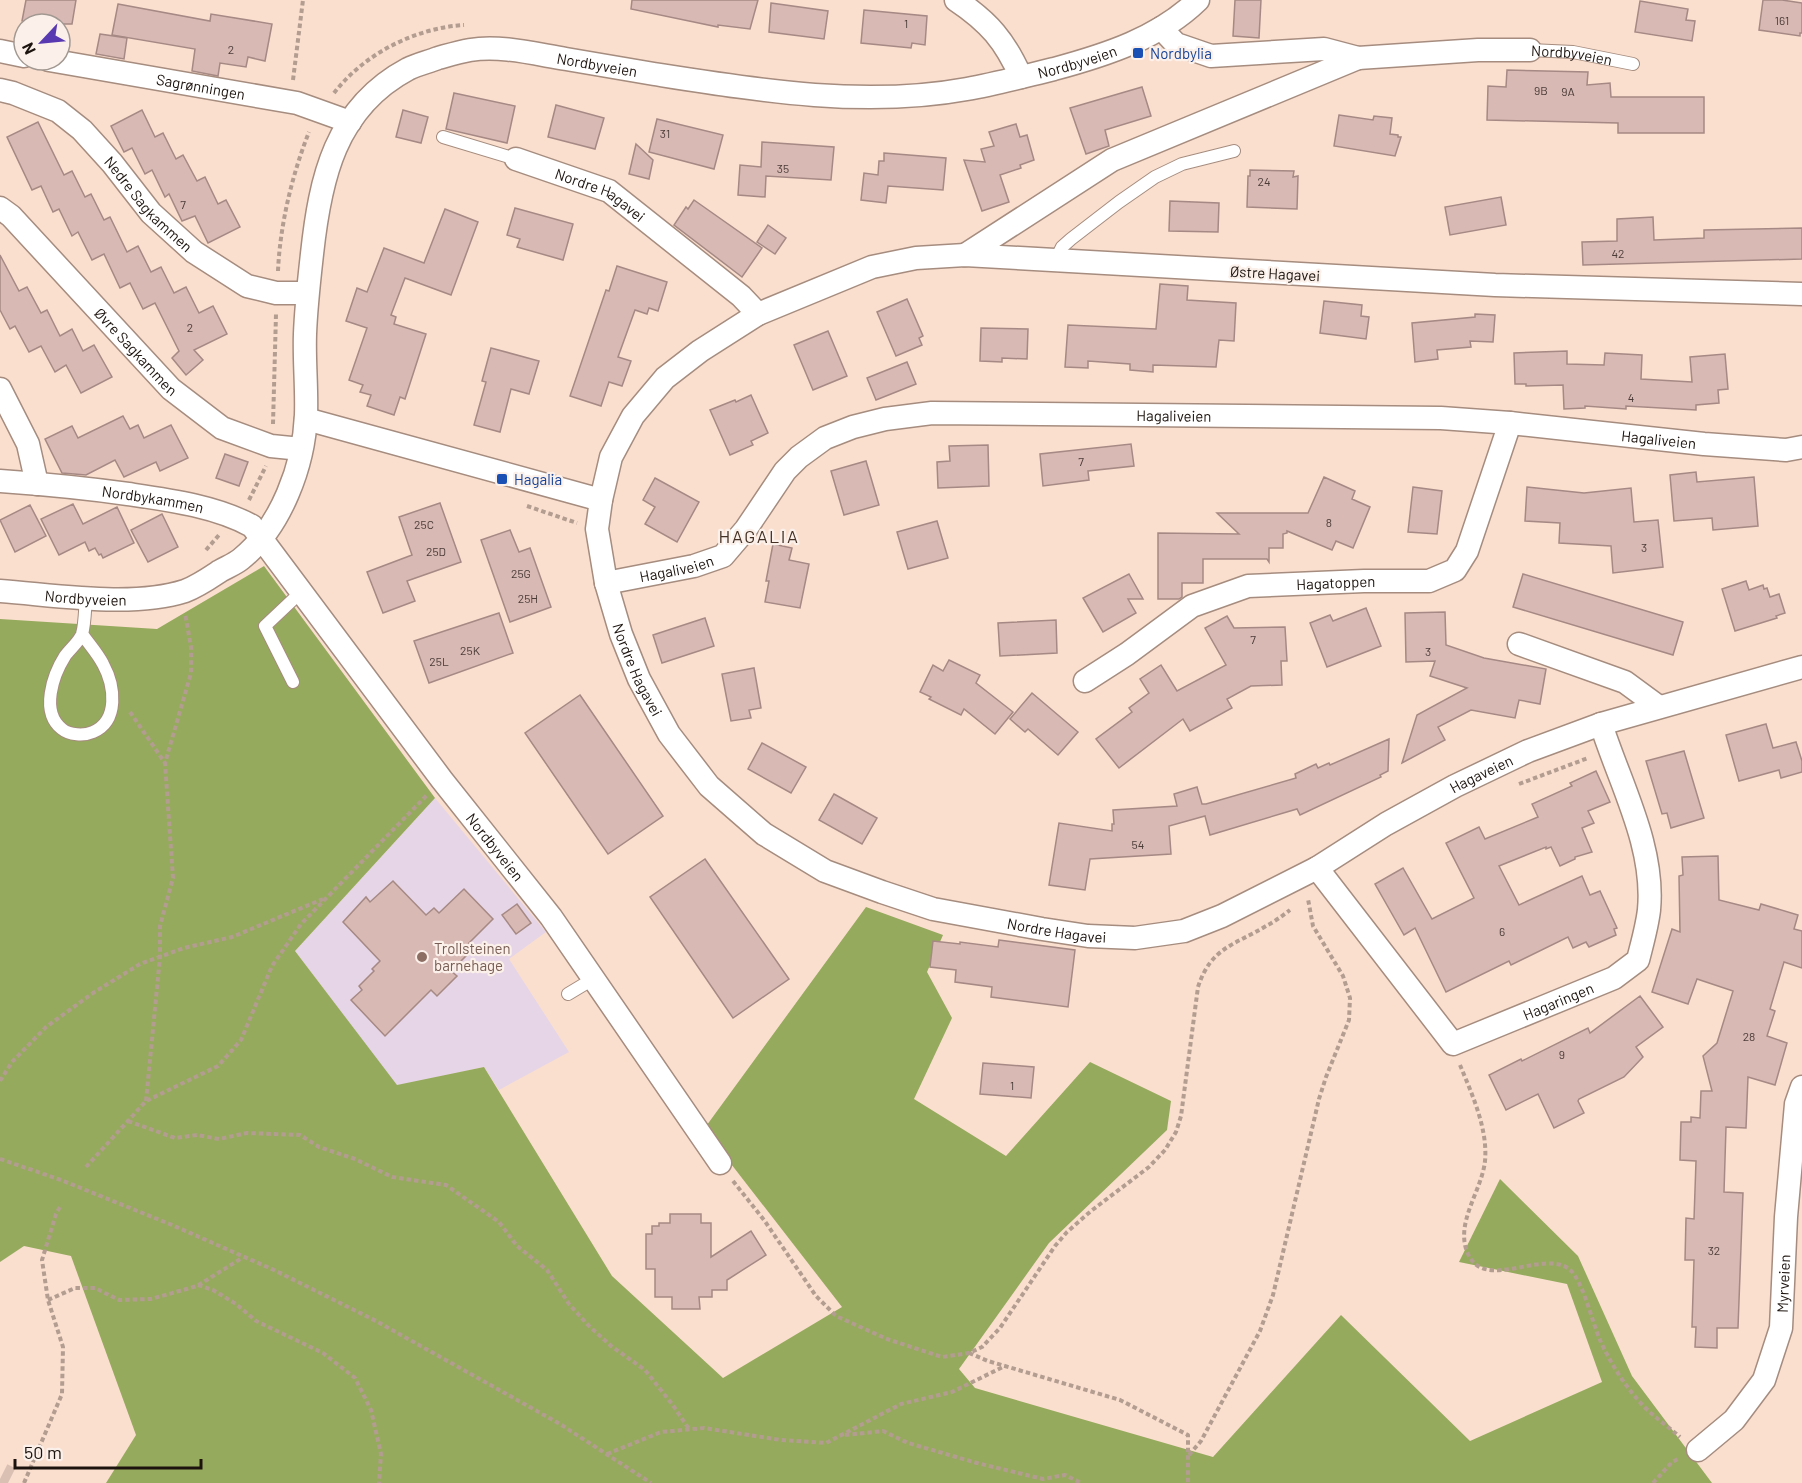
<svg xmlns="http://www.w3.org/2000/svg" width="1802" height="1483" viewBox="0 0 1802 1483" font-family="Barlow,sans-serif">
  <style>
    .education { fill: #e6d5e6 }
    .forest { fill: #96aa5d }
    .building { fill: #d8b9b4; stroke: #a68984; stroke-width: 1.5 }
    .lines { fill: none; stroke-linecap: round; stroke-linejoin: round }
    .motorway-tunnel { stroke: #d9c0b2; stroke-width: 33; stroke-dasharray: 33 16; stroke-linecap: butt }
    .service-casing { stroke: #a58c7e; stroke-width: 14 }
    .minor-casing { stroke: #a58c7e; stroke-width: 25 }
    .path { stroke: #b29d90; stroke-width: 4; stroke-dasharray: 4.5 3; stroke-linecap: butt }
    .service { stroke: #fff; stroke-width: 12 }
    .minor { stroke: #fff; stroke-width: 22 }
    .transit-dot { fill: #1a4fb4; stroke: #fbf0ea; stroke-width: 2 }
    .education-dot { fill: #8d6e63; stroke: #fbf0ea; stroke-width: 2 }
    .labels { text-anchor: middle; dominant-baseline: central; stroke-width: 4.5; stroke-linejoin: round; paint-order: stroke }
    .number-label { font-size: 12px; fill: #4b3c38 }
    .transit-label { font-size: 15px; fill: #164399; stroke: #fbf0ea; text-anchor: start }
    .street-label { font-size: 15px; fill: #1c130e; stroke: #fbf0ea }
    .education-label { font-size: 15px; fill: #785e54; stroke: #fbf0ea; text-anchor: start }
    .quarter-label { font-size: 18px; letter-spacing: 1.5px; fill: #443024; stroke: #fbf0ea }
  </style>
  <rect width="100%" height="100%" fill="#fadfcf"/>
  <polygon class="education" points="435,798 546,932 509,959 569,1052 499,1090 484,1067 397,1086 295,951"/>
  <polygon class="forest" points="264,566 435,798 295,951 397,1085 484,1067 612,1276 723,1378 842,1307 704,1129 866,907 943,935 927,972 952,1018 914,1099 1006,1156 1090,1062 1171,1101 1167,1130 1049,1243 959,1369 975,1388 1213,1457 1341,1315 1470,1441 1602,1382 1567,1284 1459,1262 1500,1179 1578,1256 1632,1376 1712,1483 106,1483 136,1435 71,1256 24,1246 0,1262 0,619 157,629"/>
  <g class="building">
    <polygon points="26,0 76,0 72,24 40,24 22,21"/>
    <polygon points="632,0 758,0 750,29 718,25 718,27 631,9"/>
    <polygon points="1235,0 1261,0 1259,38 1233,36"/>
    <polygon points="1763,0 1782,0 1802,3 1802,33 1800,33 1800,36 1759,30"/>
    <polygon points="1640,1 1688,9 1686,20 1695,21 1692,41 1635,32"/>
    <polygon points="771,3 828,11 824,39 769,32"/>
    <polygon points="118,4 210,21 211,14 272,24 265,61 248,57 246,67 220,63 218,76 192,71 195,49 112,35"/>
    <polygon points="864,10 927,16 925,45 912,43 911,48 861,43"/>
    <polygon points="100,34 127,38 124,59 96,54"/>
    <polygon points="1507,70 1588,72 1587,85 1610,83 1611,97 1704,97 1704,133 1618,133 1618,123 1487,120 1488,86 1506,87"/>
    <polygon points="1142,87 1151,116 1105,130 1109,146 1086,154 1070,108"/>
    <polygon points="454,93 515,106 507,143 446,129"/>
    <polygon points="556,105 604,118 595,149 548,137"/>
    <polygon points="142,110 155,137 163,133 176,159 183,155 197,181 205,177 218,204 226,200 240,227 208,243 195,216 182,221 169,194 165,197 152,170 145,174 132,148 124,152 111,126"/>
    <polygon points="403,110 428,117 421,143 396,137"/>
    <polygon points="1339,115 1373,120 1374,116 1392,118 1390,134 1398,135 1398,137 1401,137 1395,156 1334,146"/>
    <polygon points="657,119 723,135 714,169 649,152"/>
    <polygon points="38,122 64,175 72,171 85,197 91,194 104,220 110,217 127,252 138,246 151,272 161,267 174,293 186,287 199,313 213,306 227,334 194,350 203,360 186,375 172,358 179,351 155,303 143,309 130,283 120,288 104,254 92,260 78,232 72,236 59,209 53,212 41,186 32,190 7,137"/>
    <polygon points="1016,124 1020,137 1027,135 1034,160 1020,165 1021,168 1000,175 1009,202 982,211 964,160 985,162 981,149 994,146 989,132"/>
    <polygon points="762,142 834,147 831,180 766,176 765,197 738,195 740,165 761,167"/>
    <polygon points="636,144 653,160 649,179 629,174"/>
    <polygon points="884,153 946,158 943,190 888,186 886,203 861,200 864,173 878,175 879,161 884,161"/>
    <polygon points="1250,170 1294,171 1293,177 1298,176 1297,209 1247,207 1248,176 1250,176"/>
    <polygon points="1501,197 1506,225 1450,235 1445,207"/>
    <polygon points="694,200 762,248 742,277 674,225 686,207 688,209"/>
    <polygon points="1170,201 1219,203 1218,232 1169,231"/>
    <polygon points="515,208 573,224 563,260 517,247 520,239 507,235"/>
    <polygon points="445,209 478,222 451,295 405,278 391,315 396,317 394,324 426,334 405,399 400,397 394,415 367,406 371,395 360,392 363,385 349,380 367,328 346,321 357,288 367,292 384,248 424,263"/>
    <polygon points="1653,217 1654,240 1704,238 1704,230 1802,228 1802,259 1583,265 1582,242 1617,241 1617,219"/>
    <polygon points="768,225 786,238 775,254 757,242"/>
    <polygon points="0,255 19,291 27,287 41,313 47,310 60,336 72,329 83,351 94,345 112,377 81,393 66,365 55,372 41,346 29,352 15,326 10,329 0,310"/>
    <polygon points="617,266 667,282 658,311 649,308 647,314 635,310 618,357 631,361 622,386 609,382 601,406 570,396 606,290 609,291"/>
    <polygon points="1160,284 1188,286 1187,300 1236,303 1234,341 1219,340 1216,367 1153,365 1153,372 1130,370 1130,364 1088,361 1088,368 1065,367 1068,325 1156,329"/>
    <polygon points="907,299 923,336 919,338 922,345 896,356 877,312"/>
    <polygon points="1324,301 1362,305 1361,316 1369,317 1366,339 1320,333"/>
    <polygon points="1475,314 1495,315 1493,342 1470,341 1471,347 1437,350 1438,359 1415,362 1412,323 1475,317"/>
    <polygon points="981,328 1028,329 1027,359 1002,358 1002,362 980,361"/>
    <polygon points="828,331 847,376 813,390 794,345"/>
    <polygon points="491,348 539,361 529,394 511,389 500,432 474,425 486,382 482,381"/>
    <polygon points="1567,351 1567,364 1604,365 1605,353 1642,355 1641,379 1692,382 1690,357 1725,354 1728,389 1718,390 1719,403 1696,405 1696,410 1626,406 1626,409 1585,406 1585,408 1564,409 1563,385 1526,386 1526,384 1515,384 1514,353"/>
    <polygon points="907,362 916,384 876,400 867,378"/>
    <polygon points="751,395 768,433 751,441 753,445 730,455 710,410 735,400 736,402"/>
    <polygon points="123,416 130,429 138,425 144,438 171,425 188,458 160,471 156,462 124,477 115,460 86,475 62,473 45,439 72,426 78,438"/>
    <polygon points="1131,444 1134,466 1088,471 1089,480 1043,486 1040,454"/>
    <polygon points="988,445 989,486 938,488 937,462 950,461 949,446"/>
    <polygon points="225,454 248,462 239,486 216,478"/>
    <polygon points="866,461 879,505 844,515 831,471"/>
    <polygon points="1696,472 1697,482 1754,477 1758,526 1713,530 1712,518 1674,521 1670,475"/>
    <polygon points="1324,477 1355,491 1352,499 1370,507 1353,548 1336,541 1332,550 1287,531 1287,533 1283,534 1283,548 1269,548 1269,562 1267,559 1203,559 1203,583 1182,583 1182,597 1179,599 1158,599 1158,533 1239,534 1217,513 1308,513"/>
    <polygon points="655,478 699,502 677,542 645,524 655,507 643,500"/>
    <polygon points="1413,487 1442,491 1437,534 1408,532"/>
    <polygon points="1527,487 1584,493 1631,488 1634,522 1658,520 1663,567 1613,573 1611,546 1559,543 1560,523 1525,521"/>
    <polygon points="440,503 461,562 407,581 415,601 383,613 367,572 412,555 399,517"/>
    <polygon points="73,504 83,524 117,507 134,543 103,558 101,554 99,555 95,548 89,551 85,542 59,555 41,519"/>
    <polygon points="30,505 46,536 15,552 0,520"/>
    <polygon points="162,514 178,547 148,562 131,530"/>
    <polygon points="937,521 948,558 908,569 897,532"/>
    <polygon points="510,530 519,552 530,548 551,607 510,622 481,540"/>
    <polygon points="773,544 792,548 789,560 809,564 800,608 765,602 769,581 766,581"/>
    <polygon points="1129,574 1143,599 1128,599 1136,613 1103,632 1083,598"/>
    <polygon points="1523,574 1683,622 1673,655 1513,607"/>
    <polygon points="1746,581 1749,590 1763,585 1764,589 1767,588 1770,597 1779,594 1785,613 1776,616 1777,618 1735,631 1722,589"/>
    <polygon points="1366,608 1381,646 1327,667 1310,623 1330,615 1333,621"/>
    <polygon points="1445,612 1446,645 1484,658 1546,669 1540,704 1519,700 1515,718 1471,710 1438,727 1445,740 1402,763 1417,715 1467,688 1430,676 1435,661 1406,662 1405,613"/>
    <polygon points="499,613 513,653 429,683 414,641"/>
    <polygon points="1227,616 1234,628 1285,627 1287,661 1281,661 1282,685 1251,686 1227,699 1232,708 1190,731 1183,719 1119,768 1096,739 1132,712 1129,708 1149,693 1140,679 1161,665 1177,691 1226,665 1205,628"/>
    <polygon points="705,618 714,646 662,663 653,635"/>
    <polygon points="1056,620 1057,653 1000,656 998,623"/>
    <polygon points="949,660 980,675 976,683 1013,712 995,734 964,709 961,715 929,699 931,697 920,692 933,665 943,671"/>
    <polygon points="754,668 761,708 749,710 751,718 731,721 722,674"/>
    <polygon points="1032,693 1078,732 1058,755 1028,729 1025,732 1010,719"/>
    <polygon points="580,695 663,816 608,854 525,733"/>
    <polygon points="1766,724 1773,748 1796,742 1802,761 1802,772 1781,778 1779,770 1739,781 1726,735"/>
    <polygon points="1389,739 1388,771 1380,775 1381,777 1300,815 1297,809 1210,835 1205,816 1169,826 1171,854 1090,859 1085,890 1049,885 1059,823 1112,831 1112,824 1114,824 1113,810 1177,806 1174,794 1197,787 1202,804 1206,804 1296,778 1295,774 1316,764 1318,768 1329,763 1330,765"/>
    <polygon points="762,743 806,767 791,793 748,769"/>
    <polygon points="1684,751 1704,818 1671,828 1667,813 1662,814 1646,761"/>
    <polygon points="1596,771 1610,802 1588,811 1594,823 1582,828 1592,852 1575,857 1575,859 1560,866 1551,847 1546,849 1546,847 1499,866 1519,905 1582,876 1590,895 1600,891 1617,928 1614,929 1616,935 1589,947 1586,942 1573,948 1568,937 1511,965 1509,961 1446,992 1415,928 1404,935 1375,884 1403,868 1432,919 1474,898 1446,843 1479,827 1485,839 1538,817 1532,804 1572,786 1570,783"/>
    <polygon points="834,794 877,818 862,844 819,820"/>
    <polygon points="1718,856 1719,900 1759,910 1761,904 1798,915 1794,929 1802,931 1802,968 1784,962 1770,1009 1775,1011 1767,1036 1787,1043 1775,1085 1748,1077 1746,1128 1726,1127 1724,1192 1743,1193 1738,1328 1717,1328 1717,1348 1695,1347 1696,1327 1692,1327 1694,1260 1685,1260 1686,1218 1694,1219 1696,1161 1680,1160 1681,1122 1691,1122 1691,1117 1700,1118 1701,1091 1712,1091 1703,1056 1717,1043 1733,991 1697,979 1688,1004 1652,992 1672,929 1680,932 1679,876 1683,875 1682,857"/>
    <polygon points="705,859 789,979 733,1018 650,897"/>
    <polygon points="393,881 426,915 434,908 439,913 464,889 493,919 469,943 474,948 451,971 457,976 437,996 431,990 385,1036 351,1000 362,990 359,986 374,971 372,969 380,961 343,922 366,897 370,902"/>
    <polygon points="517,904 531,923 516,934 502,915"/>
    <polygon points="999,940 1075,950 1068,1007 991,997 992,987 955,982 956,970 930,967 933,941 960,944 960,942 998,947"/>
    <polygon points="1640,996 1663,1027 1636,1047 1643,1057 1624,1077 1579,1099 1578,1101 1584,1113 1554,1128 1538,1094 1506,1110 1489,1075 1521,1059 1522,1061 1588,1028 1590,1033"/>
    <polygon points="983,1063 1034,1067 1031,1098 980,1094"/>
    <polygon points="670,1214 701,1214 701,1223 711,1223 711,1257 751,1231 766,1255 727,1280 727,1290 712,1290 712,1297 699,1297 700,1309 672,1309 672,1297 655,1297 655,1269 646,1269 646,1234 652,1234 652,1226 659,1226 659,1223 670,1223"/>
  </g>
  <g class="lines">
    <polyline class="motorway-tunnel" points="0,1479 8,1483"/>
    <defs>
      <g id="service">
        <path id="s1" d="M1530 50 1573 52 1633 64"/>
        <polyline points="443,137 516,159"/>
        <polyline points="1055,261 1062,247 1071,239 1119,202 1155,177 1182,164 1234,151"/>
        <path d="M82 634C89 644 98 654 103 664 115 686 119 721 93 732 84 736 69 735 62 729 40 712 53 675 65 656 70 649 79 642 82 634 85 625 85 607 86 597"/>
        <polyline points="293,682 265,626 301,592"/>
        <polyline points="568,994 593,979"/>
      </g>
      <g id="minor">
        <path d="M956 0C989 22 1005 41 1021 77"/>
        <polyline points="1161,28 1176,44 1211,56 1324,49 1358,58 1478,50 1530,50"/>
        <polyline points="0,51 24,56"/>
        <path id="s2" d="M49 60 297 103 350 122"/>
        <path id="s3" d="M0 90 13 93 58 111 82 130 112 163 151 213 194 252 247 286 276 293H307"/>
        <path id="s4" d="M516 159 609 191 741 296 758 314"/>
        <path id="s5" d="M0 208 11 216 171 389 222 428 271 446 301 449"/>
        <polyline points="965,255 1112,160 1358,58"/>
        <path id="s6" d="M1802 294 1495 285 965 255 916 258 872 267 758 314 700 351 665 378 633 416 611 457 601 500 597 529 606 583 621 634 639 679 669 734 709 786 764 834 825 871 882 892 933 909 1042 929 1088 936 1135 938 1184 931 1222 916 1317 868 1386 824 1455 786 1528 751 1601 724 1802 667"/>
        <polyline points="0,389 28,444 37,484"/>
        <polyline points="306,419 601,500"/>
        <path id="s7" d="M0 481C43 484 85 488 128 494 169 500 215 506 252 526L442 780 551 917 720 1163"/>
        <path id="s8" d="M606 583 694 566 723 556 746 529 785 471 799 457 825 438 853 427 885 419 932 413 1441 418 1510 423 1704 444 1786 450 1802 447"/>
        <path id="s9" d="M0 591C56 595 132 608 185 591 198 586 208 579 220 571 227 567 235 564 241 559 281 527 304 465 306 415 307 388 304 361 305 334 306 307 309 281 312 254 320 179 335 108 408 69 418 64 428 62 438 58 449 55 459 52 470 50 501 45 535 54 566 59 595 64 624 69 654 74 756 90 864 108 967 89 996 84 1025 76 1054 69 1106 55 1159 38 1198 0"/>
        <polyline points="1519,644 1625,682 1659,707"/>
        <path id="s10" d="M1085 681 1127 654 1192 606 1248 586 1364 581H1429L1455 570 1467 551 1510 423"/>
        <path id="s11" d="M1317 868 1453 1044 1614 978 1638 960C1642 944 1647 927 1649 910 1655 846 1620 784 1601 724"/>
        <path id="s12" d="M1698 1450 1734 1420 1764 1380 1781 1328 1786 1217 1796 1104 1802 1087"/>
      </g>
    </defs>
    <use href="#service" class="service-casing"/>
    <use href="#minor" class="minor-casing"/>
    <g class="path">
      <polyline points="293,80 303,0"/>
      <path d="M334 93C364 54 415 28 464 25"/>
      <path d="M278 271C280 225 292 175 309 132"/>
      <polyline points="273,424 276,314"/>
      <polyline points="249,500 266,466"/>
      <polyline points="527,506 577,523"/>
      <polyline points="206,550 219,535"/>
      <polyline points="130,712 165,763"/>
      <polyline points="1519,784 1588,758"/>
      <path d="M1460 1065C1472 1094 1488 1129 1485 1161 1482 1191 1454 1223 1468 1254 1485 1292 1543 1249 1569 1269 1583 1280 1592 1322 1600 1340 1611 1365 1631 1396 1652 1414 1661 1422 1671 1429 1680 1437"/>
      <polyline points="0,1081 12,1062 46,1027 93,993 140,964 184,948 232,937 323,899"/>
      <polyline points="146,1101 160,957 160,926 173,878 165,763 191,673 191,647 185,613"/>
      <polyline points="128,1121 175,1138 197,1135 219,1139 247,1133 300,1135 319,1147 355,1159 392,1177 446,1185 499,1222 517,1246 547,1270 569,1304 588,1325 611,1346 645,1370 672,1404 689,1429"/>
      <polyline points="0,1159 61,1180 172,1225 274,1270 376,1321 560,1424 651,1483"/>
      <polyline points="86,1167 146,1101 218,1066 241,1040 272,966 301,924 427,795"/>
      <path d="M733 1181 764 1220 816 1296 836 1316 887 1339 942 1357 969 1353 982 1347 1000 1328 1055 1246 1067 1232 1091 1211 1149 1167 1165 1150 1176 1132 1181 1116 1198 987C1211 947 1235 945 1266 926 1274 922 1282 916 1290 910"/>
      <polyline points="198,1285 213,1290 236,1304 256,1321 323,1353 355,1378 371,1410 381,1454 379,1483"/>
      <polyline points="48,1300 75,1288 95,1288 119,1300 151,1299 197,1286 242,1258"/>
      <polyline points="969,1353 988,1361 1120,1400 1188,1435 1188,1483"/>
      <polyline points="845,1435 883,1431 908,1443 977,1463 1043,1479 1065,1475 1081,1483"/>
      <polyline points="607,1454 661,1432 704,1428 781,1440 826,1443 901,1404 952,1392 1005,1366"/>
      <polyline points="1189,1455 1201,1441 1260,1331 1273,1295 1319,1099 1326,1077 1349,1020 1350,998 1343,976 1313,926 1308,899"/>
      <polyline points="24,1483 62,1394 63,1347 48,1300 42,1260 56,1214 61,1205"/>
      <polyline points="1653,1483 1672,1462 1678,1459"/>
    </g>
    <use href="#service" class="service"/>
    <use href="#minor" class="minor"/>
  </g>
  <g class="transit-dot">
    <rect x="1132" y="47" width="12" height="12" rx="3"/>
    <rect x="496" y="473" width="12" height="12" rx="3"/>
  </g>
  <circle class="education-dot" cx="422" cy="957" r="6"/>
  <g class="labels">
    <g class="number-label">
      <text x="1782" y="20">161</text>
      <text x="906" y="23">1</text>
      <text x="231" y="49">2</text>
      <text x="1541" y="90">9B</text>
      <text x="1568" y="91">9A</text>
      <text x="665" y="133">31</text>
      <text x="783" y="168">35</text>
      <text x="1264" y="181">24</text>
      <text x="183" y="204">7</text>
      <text x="1618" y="253">42</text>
      <text x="190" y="327">2</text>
      <text x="1631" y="397">4</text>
      <text x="1081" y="461">7</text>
      <text x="1329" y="522">8</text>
      <text x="424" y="524">25C</text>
      <text x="1644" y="547">3</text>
      <text x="436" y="551">25D</text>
      <text x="521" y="573">25G</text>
      <text x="528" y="598">25H</text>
      <text x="1253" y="639">7</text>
      <text x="470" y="650">25K</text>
      <text x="1428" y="651">3</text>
      <text x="439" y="661">25L</text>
      <text x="1138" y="844">54</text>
      <text x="1502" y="931">6</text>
      <text x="1749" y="1036">28</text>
      <text x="1562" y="1054">9</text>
      <text x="1012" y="1085">1</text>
      <text x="1714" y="1250">32</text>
    </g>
    <g class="transit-label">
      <text x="1150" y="53">Nordbylia</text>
      <text x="514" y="479">Hagalia</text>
    </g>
    <g class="street-label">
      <text stroke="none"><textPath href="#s1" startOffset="42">Nordbyveien</textPath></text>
      <text stroke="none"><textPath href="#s9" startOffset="1472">Nordbyveien</textPath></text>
      <text stroke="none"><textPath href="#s9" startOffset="986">Nordbyveien</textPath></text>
      <text stroke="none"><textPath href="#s2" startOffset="154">Sagrønningen</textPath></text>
      <text stroke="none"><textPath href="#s4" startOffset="92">Nordre Hagavei</textPath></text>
      <text stroke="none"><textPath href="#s3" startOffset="192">Nedre Sagkammen</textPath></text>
      <text transform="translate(1275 273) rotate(3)">Østre Hagavei</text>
      <text stroke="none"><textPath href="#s5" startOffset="198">Øvre Sagkammen</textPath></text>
      <text stroke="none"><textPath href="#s8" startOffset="630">Hagaliveien</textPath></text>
      <text stroke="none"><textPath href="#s8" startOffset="1116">Hagaliveien</textPath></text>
      <text stroke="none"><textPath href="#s7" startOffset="154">Nordbykammen</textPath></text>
      <text stroke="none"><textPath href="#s8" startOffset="72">Hagaliveien</textPath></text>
      <text stroke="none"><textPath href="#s10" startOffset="278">Hagatoppen</textPath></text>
      <text stroke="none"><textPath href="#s9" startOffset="86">Nordbyveien</textPath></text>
      <text stroke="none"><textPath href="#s6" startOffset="1485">Nordre Hagavei</textPath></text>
      <text stroke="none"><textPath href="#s6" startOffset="2472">Hagaveien</textPath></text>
      <text stroke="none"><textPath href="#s7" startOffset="660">Nordbyveien</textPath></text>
      <text stroke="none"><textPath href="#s6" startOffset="2007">Nordre Hagavei</textPath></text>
      <text stroke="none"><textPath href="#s11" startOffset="336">Hagaringen</textPath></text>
      <text stroke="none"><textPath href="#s12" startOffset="196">Myrveien</textPath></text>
    </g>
    <g class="education-label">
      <text x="434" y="948">Trollsteinen<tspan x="434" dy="17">barnehage</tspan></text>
    </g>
    <g class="quarter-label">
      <text x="759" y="536">HAGALIA</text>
    </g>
  </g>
  <g transform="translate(42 42) rotate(244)"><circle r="28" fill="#fbf0ea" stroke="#a29892" stroke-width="1.5"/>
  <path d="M0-4.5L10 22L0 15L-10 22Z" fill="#5839b1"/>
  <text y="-9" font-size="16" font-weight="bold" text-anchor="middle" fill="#1c130e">N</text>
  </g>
  <path d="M15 1459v9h186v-9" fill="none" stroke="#1c130e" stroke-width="3"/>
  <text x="24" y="1459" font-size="18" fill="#1c130e" stroke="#fbf0ea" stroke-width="4.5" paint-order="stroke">50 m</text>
</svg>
